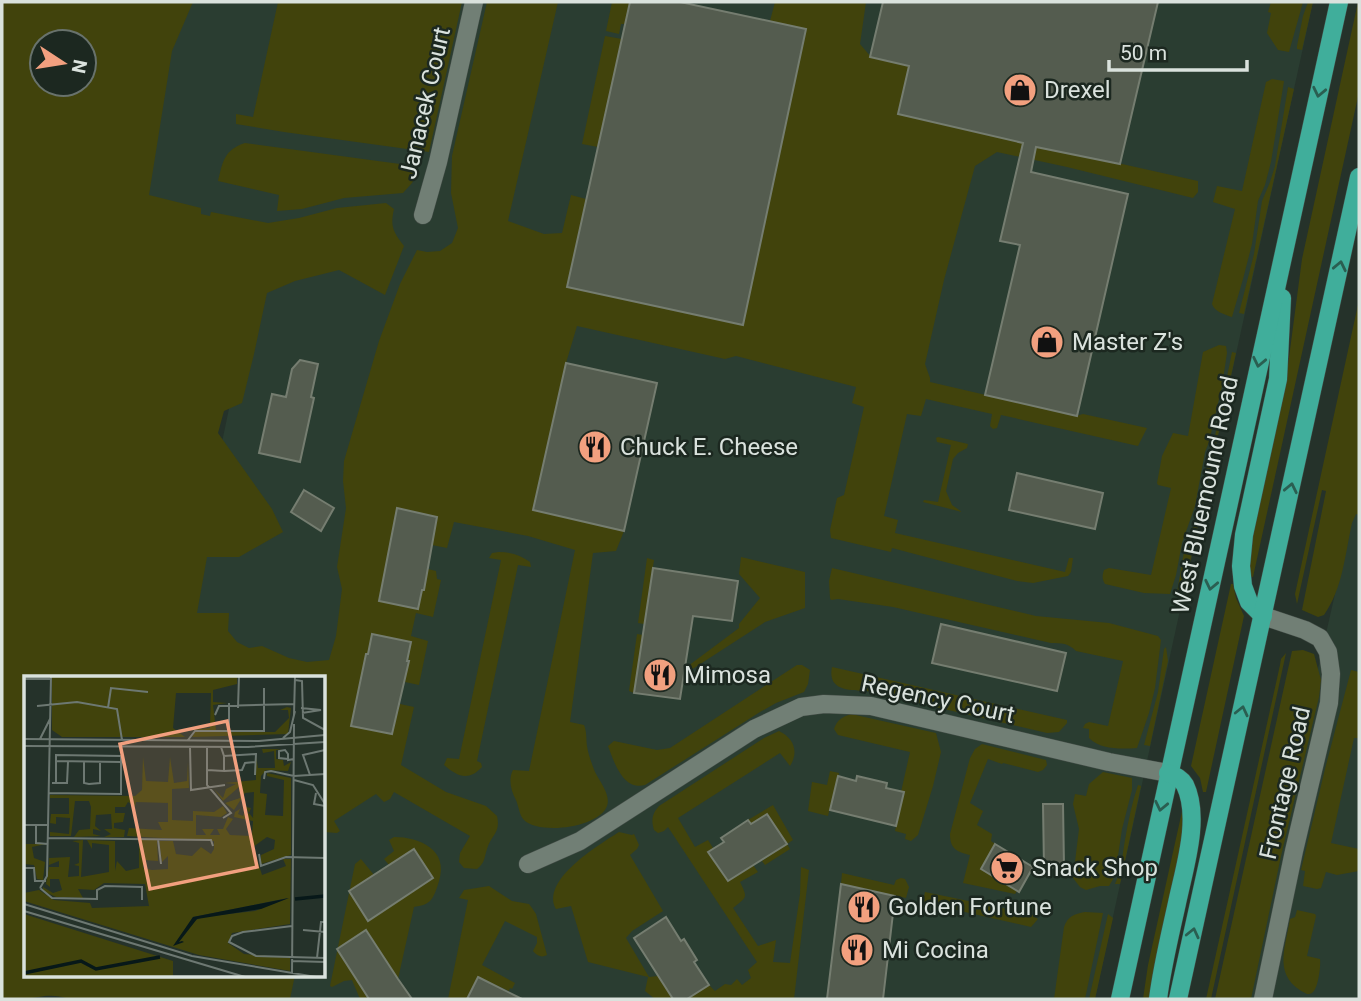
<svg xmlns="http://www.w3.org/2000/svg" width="1361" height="1001" font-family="Roboto,sans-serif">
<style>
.built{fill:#2a3d31}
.green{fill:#41430c;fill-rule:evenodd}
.building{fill:#545c4f;stroke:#757d70;stroke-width:2}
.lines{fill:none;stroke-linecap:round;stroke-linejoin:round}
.minor-casing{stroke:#434d47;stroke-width:19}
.major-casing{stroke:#434d47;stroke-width:19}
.minor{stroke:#717f75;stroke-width:18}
.major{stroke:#40ae9b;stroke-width:18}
.oneway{stroke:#2a5e51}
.labels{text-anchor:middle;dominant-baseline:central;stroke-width:5;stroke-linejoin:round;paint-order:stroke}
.poi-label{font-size:24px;fill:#dae2dd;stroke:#1c2820;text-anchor:start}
.street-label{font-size:24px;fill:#dae2dd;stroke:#1c2820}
.inset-river{fill:none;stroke:#071819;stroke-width:3.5}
.inset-road{fill:none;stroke:#6d7872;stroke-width:2}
.view{fill:#f2a07f;fill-opacity:0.15;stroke:#f2a07f;stroke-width:3.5}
.inset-edge{fill:none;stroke:#dae2dd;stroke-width:3.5}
</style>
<rect width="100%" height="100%" fill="#25322a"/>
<g class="built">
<polygon points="2,2 1313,2 1095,999 275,999 280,975 324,975 324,677 173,677 259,265 109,231 84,42"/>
<polygon points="1357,497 1359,497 1359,999 1243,999"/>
</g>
<g class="green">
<path d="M2,2H193L172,51L149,195L201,208V214L210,216L211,212L268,223L299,218L337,208L386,203L394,209C390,227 393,231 404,246L385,295L339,270L295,281L267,293L254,354L242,403L224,411L218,433L272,509L283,532L239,557H207L197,613H229L228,631L237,642L249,648L262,646L289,658L307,662L329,660L336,636L342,589L337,567L346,508L343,481L344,461L379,341L400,284L417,250L427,252L440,251L452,243L458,228L451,193L452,156L487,2H558L508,221L544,234L562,233L571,195L586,199L568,287L743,324L806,30L770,21L775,2H866L860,44L871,57L909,66L898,114L1198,181V192L1193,198L1067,167L997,152L975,166L944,280L925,364L930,378V382L1076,416L1083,414L1147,428L1138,446L1001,415L997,428L993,429L990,426L992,414L926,399L921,416L907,414L884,516L898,520L895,533L1065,572L1069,558H1073L1071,572L1068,576L1033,583L1017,581L892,548L891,552L831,538L830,530L837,498L844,495L864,407L852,403L856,387L736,356L725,359L577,326L566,363L533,510L624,531L616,551L593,553L570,722L584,725C587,732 586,739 587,746C588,754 592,764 595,772C600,782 611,795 607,806C599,828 539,835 524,820C519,815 519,807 516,800C511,791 508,779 513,770L529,771L575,550L528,536L454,522L447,548L432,545L437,517L398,508L379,600L418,609L422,590H424L428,569L436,571L437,579L441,580L433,617L416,613L411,636L428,641L419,685L405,682L411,643L372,635L352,725L392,734L400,704L414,707L401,765L446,792L486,806L497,816C501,833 491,835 487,849C484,858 485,863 477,869L464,868L459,862L460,853L470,836L394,792L390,799L384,802L376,794L334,821L340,831L337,833L324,832V677H26V975H295L290,999H69C51,993 42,997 25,999C17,1000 9,999 2,999ZM42,42H84V84H42Z"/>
<polygon points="278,2 462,2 429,152 284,132 236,124 236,114 253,117"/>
<polygon points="612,2 630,2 625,24 621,24 619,34 606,31"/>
<polygon points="1271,2 1303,2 1289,52 1278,50 1267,33 1271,13 1268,12"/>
<polygon points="1308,2 1313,2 1302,50 1297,49 1297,46 1303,16"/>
<polygon points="1358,2 1359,92 1253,577 1250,576 1249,562 1251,543 1286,380 1302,259"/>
<polygon points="605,36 622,39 598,147 582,144"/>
<path d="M1272,79L1284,81L1271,162L1265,185L1258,201L1252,244L1243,279L1232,317C1225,315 1214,311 1212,304L1235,209L1213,202L1217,186L1242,191L1266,82Z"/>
<polygon points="1288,87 1294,89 1244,314 1239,313 1254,254 1262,201 1270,182 1275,166"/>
<path d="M245,143L400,164L419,170L412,183L403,193L344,198L302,209L277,211L279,195L218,181C223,161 224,150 245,143Z"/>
<path d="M1359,300V515L1356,514L1352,523C1345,554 1343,588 1324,615L1318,617L1302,610L1326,491L1322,490L1297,604L1295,594Z"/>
<path d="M1219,345L1226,346L1227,353L1222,386L1209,442L1205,452L1195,506L1182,543L1176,575L1170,594L1144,593L1105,584C1102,579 1102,576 1104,570L1109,568L1151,575L1171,488L1158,485L1157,483L1162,456L1173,433L1188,436L1203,352Z"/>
<polygon points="1232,352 1236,353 1187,577 1177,592 1184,552 1198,514 1206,470 1214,441"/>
<polygon points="938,437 968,444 967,448 958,453 953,459 946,491 952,505 962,512 923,502 924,500 938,502 951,445 937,442 936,438"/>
<path d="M499,552C510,552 521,555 530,562L531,567L518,565L477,761L481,763L482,767C468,782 457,776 444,765L447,758L459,759L501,560L489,558L492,553Z"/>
<polygon points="741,557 805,572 805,608 765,622 691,670 697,684 687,672 688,666 739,628 739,624 760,598 739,574"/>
<polygon points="647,558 654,560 644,624 638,623"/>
<path d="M832,568L1036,616L1109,623L1158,636L1161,640L1155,688L1149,713L1137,748C1121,749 1101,750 1089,738V729L1083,728L1085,724L1089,722L1108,726L1123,661L1076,651C1068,643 1062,643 1051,643L893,607L838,599L831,600L830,598L829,581Z"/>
<polygon points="1231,584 1233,584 1236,598 1244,616 1206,792 1203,792 1200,778 1191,766"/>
<polygon points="637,634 643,635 634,693 629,691"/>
<polygon points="1166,647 1168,661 1150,746 1144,745 1158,692 1164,649"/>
<polygon points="1303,650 1314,654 1321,680 1319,697 1281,856 1251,999 1215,999 1292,651"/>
<polygon points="1286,653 1211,999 1206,999 1280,665 1281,659"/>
<path d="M797,665H802L810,670L808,684L804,692L776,703L760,712L645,785C623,791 614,762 608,746L614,741L657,750L670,748Z"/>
<path d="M832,667L1067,720V723L1059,732L1047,733L867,691C850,690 827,691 832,667Z"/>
<polygon points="1351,670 1359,672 1359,738 1354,738 1331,843 1359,849 1359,871 1337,875 1326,872 1321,888 1317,889 1303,886 1305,871 1301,870 1325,769"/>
<path d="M851,714L936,733L941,752L933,786L918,835L911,841L905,839L906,834L895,831L904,793L901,792L910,752L838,735L834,729C837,720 842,717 851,714Z"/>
<path d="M779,731C794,738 799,752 790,766L780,753L678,818L695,847L708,840L713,848L709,852L728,881L753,865L758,872L740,882C748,898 747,897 733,908L758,946L776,940L773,962L790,963L800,894L801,867L809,870L794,999H687L709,985L715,991L725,984L731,985L737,979L742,985L751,978L748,970L757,962L668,827L664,831L658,833L654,830C651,820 652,814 659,806L764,738Z"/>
<path d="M982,744L1046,760L1047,765L1043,770L1038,772L1003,763L1002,764L988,759L970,803L983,811L977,825L992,834L991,841L995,844L981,869L1017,891L1015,894L963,883L970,855C957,852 950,849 950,834L970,758L975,749Z"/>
<polygon points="830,771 839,773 828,816 808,811 812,782 827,785"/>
<polygon points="1103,772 1132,778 1132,790 1122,829 1115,876 1109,886 1100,886 1086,890 1080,887 1073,878 1079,829 1073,804 1075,794 1086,796 1089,784"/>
<path d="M1138,785L1141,786L1120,884H1115C1122,870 1122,856 1125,840C1128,821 1132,803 1138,785Z"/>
<polygon points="773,805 793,840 787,844 790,849 765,865 762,861 786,844 751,824 748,820"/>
<polygon points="1183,807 1187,815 1152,999 1143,999 1148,965"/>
<path d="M619,832L632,835L634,834L639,845L637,849L630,855L663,911L632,931L626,938L649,977L658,976L673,999H655L645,991L648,977L588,962L571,906L556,909C540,880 599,845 619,832Z"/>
<path d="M394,837C420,837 449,850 439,881C437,888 434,897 430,901C426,905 419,906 414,907L398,979L366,930L337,950L369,999H360L352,980L344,981L332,987L330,986L355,864L361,859L374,875L349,891L433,878L414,849L389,865L384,859L394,851L389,840Z"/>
<polygon points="842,873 894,885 896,880 901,878 905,879 909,887 906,898 841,884"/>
<path d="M489,886L512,901L529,904L532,908L536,914L547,955C542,958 537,956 533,951L537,943V937L505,921L482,965L515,983L512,989L510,988L509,991L478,977L467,999H448L468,900L459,898L464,890Z"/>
<polygon points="925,892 1031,914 1038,919 1031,927 925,903 923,901"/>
<path d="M1297,910L1315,914L1316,916L1307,956L1320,959C1321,966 1318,988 1313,992C1311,994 1309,994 1307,994C1272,977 1285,950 1290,919L1295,917Z"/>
<path d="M1085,912L1103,913L1085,999H1054L1064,927C1068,916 1074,914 1085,912Z"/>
<polygon points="1108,914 1113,918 1095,999 1089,999"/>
</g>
<g class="building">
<polygon points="630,2 680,2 806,29 743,325 567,287"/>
<polygon points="883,2 1158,2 1120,164 1036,147 1031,172 1128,194 1077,416 985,395 1020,245 1000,241 1023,143 898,114 909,66 870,57"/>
<polygon points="300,360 318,364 311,397 314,398 300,462 259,453 272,394 286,397 292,369"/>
<polygon points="566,363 657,383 624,531 533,510"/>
<polygon points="1017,473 1103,493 1095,529 1009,510"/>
<polygon points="304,490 334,508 321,531 291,512"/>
<polygon points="397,508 437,517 424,590 422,590 418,609 379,601"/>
<polygon points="653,568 738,581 732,621 693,616 680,699 634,693"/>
<polygon points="941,624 1066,653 1057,691 932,663"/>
<polygon points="372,634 411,642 407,661 409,661 392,734 351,726 366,654 368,654"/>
<polygon points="838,776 856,781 857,776 887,783 886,788 904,792 896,826 830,810"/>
<polygon points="1043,804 1063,804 1064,867 1044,868"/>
<polygon points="767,814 787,844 728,881 708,852 724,842 721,838 748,820 751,824"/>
<polygon points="995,844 1033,867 1019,892 981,869"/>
<polygon points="414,849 433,878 368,921 349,891"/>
<polygon points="841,884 895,896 883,999 827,999"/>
<polygon points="666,917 681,941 684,939 697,960 694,962 709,985 687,999 673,999 634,938"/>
<polygon points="366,930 398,979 412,999 369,999 337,949"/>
<polygon points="478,977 522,999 467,999"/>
</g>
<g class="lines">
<defs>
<g id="minor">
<polyline points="423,215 438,162 474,2"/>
<polyline points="1263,616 1305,630 1320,638 1328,652 1331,674 1329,703 1294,851 1263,999"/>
<polyline points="528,864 580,841 754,729 801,707 824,704 871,706 1109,762 1168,773"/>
</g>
<g id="major">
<polyline points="1263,616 1249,602 1243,586 1241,566 1244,535 1278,379 1282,298"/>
<path d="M1120,999C1191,666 1266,334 1339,2"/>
<path d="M1158,999C1162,967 1170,935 1177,903C1184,869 1201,818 1185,785C1181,778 1175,776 1168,773"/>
<polyline points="1178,999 1359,177"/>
</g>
</defs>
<use href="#minor" class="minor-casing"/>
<use href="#major" class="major-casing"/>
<use href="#minor" class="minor"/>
<use href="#major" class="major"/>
</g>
<defs><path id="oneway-chevron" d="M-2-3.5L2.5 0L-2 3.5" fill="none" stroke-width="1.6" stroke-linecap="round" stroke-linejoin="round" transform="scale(1.75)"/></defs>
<g class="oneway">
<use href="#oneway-chevron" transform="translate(1319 92) rotate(102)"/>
<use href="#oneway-chevron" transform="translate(1340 266) rotate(-78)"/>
<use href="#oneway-chevron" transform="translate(1259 362) rotate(102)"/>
<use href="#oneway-chevron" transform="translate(1291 488) rotate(-78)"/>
<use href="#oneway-chevron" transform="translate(1211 585) rotate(102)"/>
<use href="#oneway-chevron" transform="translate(1242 711) rotate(-77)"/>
<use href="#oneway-chevron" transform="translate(1161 806) rotate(102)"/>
<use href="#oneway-chevron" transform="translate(1193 933) rotate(-77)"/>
</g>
<defs>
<symbol id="shop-disc" viewBox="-11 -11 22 22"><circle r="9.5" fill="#f2a07f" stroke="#1c2820"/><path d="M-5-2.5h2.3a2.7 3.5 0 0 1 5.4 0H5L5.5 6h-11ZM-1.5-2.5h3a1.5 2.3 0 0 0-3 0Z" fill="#111"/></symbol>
<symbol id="restaurant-disc" viewBox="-11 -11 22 22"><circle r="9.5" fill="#f2a07f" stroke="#1c2820"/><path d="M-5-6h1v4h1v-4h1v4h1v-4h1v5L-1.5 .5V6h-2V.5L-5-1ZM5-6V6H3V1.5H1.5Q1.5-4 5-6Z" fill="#111"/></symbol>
<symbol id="supermarket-disc" viewBox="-11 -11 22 22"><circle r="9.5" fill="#f2a07f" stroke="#1c2820"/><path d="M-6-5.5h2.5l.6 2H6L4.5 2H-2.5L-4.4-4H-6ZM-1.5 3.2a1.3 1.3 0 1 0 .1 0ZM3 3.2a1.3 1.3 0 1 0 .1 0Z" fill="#111"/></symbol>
</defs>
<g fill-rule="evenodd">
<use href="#shop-disc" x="1001" y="71" width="38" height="38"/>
<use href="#shop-disc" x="1028" y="323" width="38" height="38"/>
<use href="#restaurant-disc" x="576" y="428" width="38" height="38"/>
<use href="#restaurant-disc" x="641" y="656" width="38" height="38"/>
<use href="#supermarket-disc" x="988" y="849" width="38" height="38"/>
<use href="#restaurant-disc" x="845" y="888" width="38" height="38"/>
<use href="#restaurant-disc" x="838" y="931" width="38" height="38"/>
</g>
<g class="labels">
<g class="poi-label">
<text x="1044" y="90">Drexel</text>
<text x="1072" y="342">Master Z's</text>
<text x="620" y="447">Chuck E. Cheese</text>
<text x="684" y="675">Mimosa</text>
<text x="1032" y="868">Snack Shop</text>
<text x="888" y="907">Golden Fortune</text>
<text x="882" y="950">Mi Cocina</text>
</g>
<g class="street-label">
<text transform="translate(425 103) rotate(-77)">Janacek Court</text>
<text transform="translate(1205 495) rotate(-78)">West Bluemound Road</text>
<text transform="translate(938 699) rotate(12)">Regency Court</text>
<text transform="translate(1285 783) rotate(-77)">Frontage Road</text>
</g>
</g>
<g transform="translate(24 676)">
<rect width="301" height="301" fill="#25322a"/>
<path d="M28,0H213V8L189,14V26L203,27L189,29L192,54H167L186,52L187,17H152L149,52L161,61H38L28,54ZM263,31L267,32L264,58L168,61L171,56H251L265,42L264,34H256ZM238,73H258L252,74V83L259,84L260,90L267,86L264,95L242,94L237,100L236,117L243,118L241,139L259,140L260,104L243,100V97L267,102V179L237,188V179L250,173L251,164L243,161L229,171L238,199L262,190L259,183H267L266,248L208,257L204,267L220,278L266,282V295L175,279L0,225V217L15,214L30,224L66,227L68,232L125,230L121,208L80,207L70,214L54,213L59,222L32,221L19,215V211L29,217L38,214L35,203H26V211L22,208L25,191H35V185L25,189V182L46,181L44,201L55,200V190L50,189L55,187V167L48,165L59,164L57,201L85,196V169L68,167V173L63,164L91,165V195L93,185L102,195L115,192V164H133L134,185L119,184V192L128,194L144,193V180L138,186L135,165H149L152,178L168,180L177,171L187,178L190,173V165L103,160L105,152L138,154L134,146H144V127L112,126L111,130L104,126L101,131H91V137H101L99,146L90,147V152L101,154L100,161H80L87,158L80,153H88L87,138L72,139L71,150L77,155L69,153V158L77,160L50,161L55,154L66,153L67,131L65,125H51L47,160H26V156L45,158L46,142L32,141V148L26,147L27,138H45V122H26V119L111,120L118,114L119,81L122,105L144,106L146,81L150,107L163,105L164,86L165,112L148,113V144L169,145V135L190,136L199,130L203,137L197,141L172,139V159H182L178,153H190L186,159H196L193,153H199L204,141L209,143L202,153L206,159L228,160L229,145L210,141L211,136L216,133L214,138L219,140L222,131L227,132L225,137L222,132L220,140L225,137L229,142L230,116L221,117L210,134L201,127L216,122L215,111L199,125L190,113L199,122L202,113L212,108L201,107L232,104V79L234,92H251L250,75L239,77ZM264,222L231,235L179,241L167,246L150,270L169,241ZM0,154L1,168H22L8,171L10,182L21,186L19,204L13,203L10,189L0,188ZM0,238L149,285V301H0Z" fill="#41430c" fill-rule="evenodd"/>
<path d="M265,222L237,233L173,243L155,266L158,265L160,266L149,270L169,241Z" fill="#071819"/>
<path class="inset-river" d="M271,223L301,220M0,297L57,285L72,293L136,281"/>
<path class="inset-road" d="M0,3H27M271,4L278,5L279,42L301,54M13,30L53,26L93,33L98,64M84,32L87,12L124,16M214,32L215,0M277,32L297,34L278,37M191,39L195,30L271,28M270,39L271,0M205,55V27M259,62L266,56L271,35M0,63L235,65L301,59M16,63L26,43M164,64L171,55H240V12M0,70L224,71L301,66M166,71L167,114L201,109M183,71V109L207,137L199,142M197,71L200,80L232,78L231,99M264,83L255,82V75L261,74L264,78V84L270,83M32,85L97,86M60,86V107L65,108L76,107V86M183,94L200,95V80M200,95L218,94L221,87L231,86M286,99L279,79L301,74M240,103L241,96L247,95L270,100L301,98M270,104L289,109L301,128M28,107H43L44,86M25,117L97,118V80L32,79V107M292,117L290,128L301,130M0,149H24M12,149V167L24,168M24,162L187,164L189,170M134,163L137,188M235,178L237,190L262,181L301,182M0,192H10L11,205H22M16,212L23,200L27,0M16,212L28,222L73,223V214L81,210L118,211V224M0,228L168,280L292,301M0,235L221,301M268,250L219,256L208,260L205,266L232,280L301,282M279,254L301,256M293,282L297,246H301M268,285L301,286M268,298L270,48"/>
<path class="view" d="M203,45L233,191L126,213L96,68Z"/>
<rect width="301" height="301" class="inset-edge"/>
</g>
<rect width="1361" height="1001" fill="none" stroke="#dae2dd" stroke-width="7"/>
<g transform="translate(63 63) rotate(102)"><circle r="33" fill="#1c2820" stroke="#68726c" stroke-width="2"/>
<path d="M0-5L12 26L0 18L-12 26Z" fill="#f2a07f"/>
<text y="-10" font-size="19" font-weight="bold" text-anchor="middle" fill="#dae2dd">N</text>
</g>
<path d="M1109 60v10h138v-10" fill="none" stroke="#dae2dd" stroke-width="3.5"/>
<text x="1120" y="60" font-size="21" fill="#dae2dd" stroke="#1c2820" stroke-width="5" paint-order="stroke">50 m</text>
</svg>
